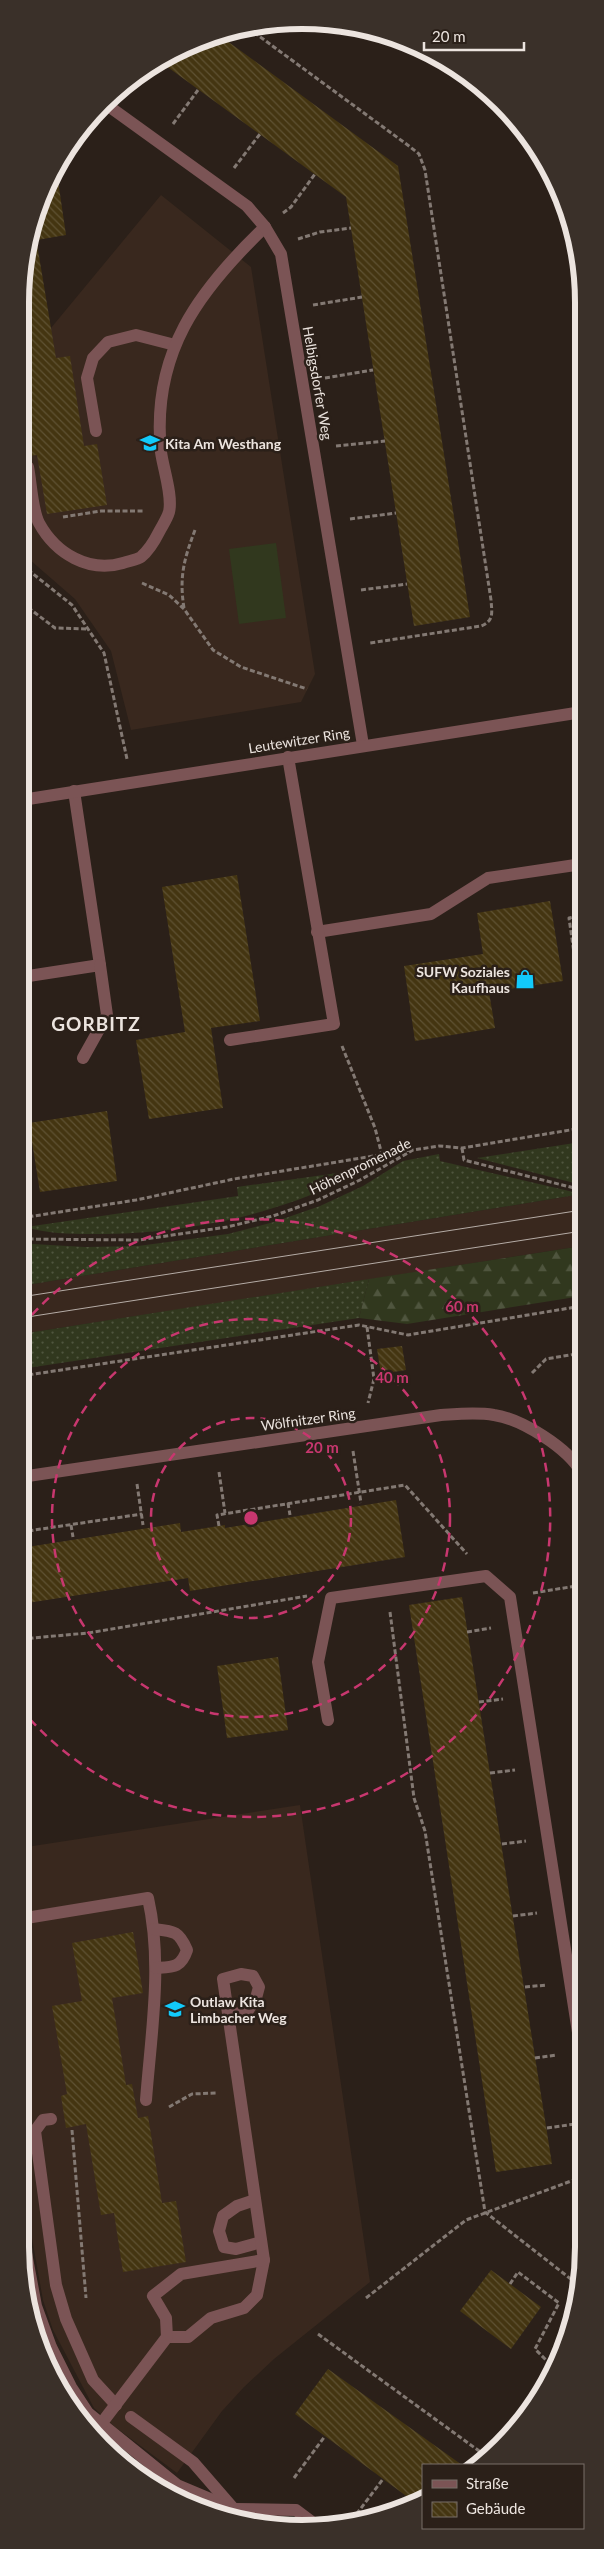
<svg xmlns="http://www.w3.org/2000/svg" width="604" height="2549" font-family="Lato,sans-serif">
<style>
.built{fill:#39281e}
.grass{fill:url(#grass-dots)}
.forest{fill:url(#forest-firs)}
.garden{fill:#31381e}
.building{fill:url(#building-back-hatch)}
.lines{fill:none;stroke-linecap:round;stroke-linejoin:round}
.path{stroke:#837973;stroke-width:3;stroke-dasharray:5 2.5;stroke-linecap:butt}
.service{stroke:#7b5455;stroke-width:12}
.minor{stroke:#7b5455;stroke-width:12}
.tram{stroke:#b5aca6;stroke-width:1}
.ring{fill:none;stroke:#c8376f;stroke-width:2.5;stroke-dasharray:9 6}
.labels{text-anchor:middle;dominant-baseline:central;stroke-width:5;stroke-linejoin:round;paint-order:stroke}
.street-label{font-size:14px;fill:#ece4df;stroke:#2b2019}
.poi-label{font-size:14px;font-weight:bold;fill:#ece4df;stroke:#2b2019;text-anchor:start}
.district-label{font-size:19px;font-weight:bold;letter-spacing:1px;fill:#ece4df;stroke:#2b2019}
.rim{fill:none;stroke:#ece4df;stroke-width:6}
.centre{fill:#c8376f;stroke:#2b2019;stroke-width:2.5}
.ring-label{font-size:15px;text-anchor:middle;font-weight:bold;fill:#c8376f;stroke:#2b2019;stroke-width:5;stroke-linejoin:round;paint-order:stroke}
</style>
<defs>
<pattern id="grass-dots" width="8" height="8" patternUnits="userSpaceOnUse" patternTransform="scale(1.25)"><rect width="8" height="8" fill="#31381e"/><path d="M2 2h.1M6 6h.1" fill="none" stroke="#4f553e" stroke-width="1.8" stroke-linecap="round"/></pattern>
<pattern id="forest-firs" width="22" height="20" patternUnits="userSpaceOnUse" patternTransform="scale(1.25)"><rect width="22" height="20" fill="#31381e"/><path d="M5 1l3.5 6h-7zM16 11l3.5 6h-7z" fill="#4f553e"/></pattern>
<pattern id="building-back-hatch" width="6" height="6" patternUnits="userSpaceOnUse" patternTransform="scale(1.25)"><rect width="6" height="6" fill="#443511"/><path d="M-1 5l2 2M0 0l6 6M5-1l2 2" fill="none" stroke="#5f5233"/></pattern>
</defs>
<rect width="100%" height="100%" fill="#2b2019"/>
<g class="built">
<polygon points="161,195 251,267 315,674 301,702 131,730 111,651 75,599 22,553 22,332 51,328"/>
<polygon points="582,1194 582,1246 21,1334 21,1286"/>
<polygon points="300,1805 370,2282 274,2359 244,2387 222,2411 177,2473 115,2427 94,2408 53,2330 43,2300 20,2171 20,1848"/>
</g>
<g class="grass">
<polygon points="581,1142 582,1185 477,1158"/>
<polygon points="439,1154 440,1161 582,1194 21,1286 21,1246 33,1244 85,1247 138,1246 228,1234 274,1222 320,1206 363,1186 403,1161"/>
<path d="M366,1169C286,1213 197,1232 106,1234C80,1234 51,1235 26,1227L238,1196L237,1187Z"/>
<polygon points="369,1279 359,1318 21,1369 21,1334"/>
</g>
<polygon class="forest" points="582,1246 582,1296 407,1324 359,1318 369,1279"/>
<polygon class="garden" points="276,543 286,618 239,624 229,549"/>
<g class="building">
<polygon points="219,35 398,166 470,617 414,626 346,197 162,63"/>
<polygon points="56,167 66,235 31,241 37,222"/>
<polygon points="37,244 56,358 70,356 84,446 97,444 107,505 47,514 37,455 22,457 22,265 29,245"/>
<polygon points="237,875 260,1021 211,1028 223,1108 149,1119 136,1040 185,1032 162,887"/>
<polygon points="550,901 563,981 489,992 495,1028 415,1041 404,966 483,954 477,913"/>
<polygon points="107,1111 117,1181 40,1192 29,1123"/>
<polygon points="402,1346 406,1370 381,1374 377,1349"/>
<polygon points="396,1500 405,1557 190,1591 188,1578 21,1604 21,1548 180,1523 181,1532 225,1525 225,1528"/>
<polygon points="462,1597 552,2164 496,2172 409,1605"/>
<polygon points="278,1657 288,1730 227,1738 217,1666"/>
<polygon points="133,1932 143,1993 112,1998 126,2085 132,2084 138,2118 148,2116 162,2203 176,2201 186,2262 123,2272 114,2213 101,2215 86,2124 66,2128 61,2096 67,2094 52,2006 82,2001 72,1943"/>
<polygon points="491,2270 541,2307 511,2349 460,2311"/>
<polygon points="328,2369 462,2465 423,2465 423,2496 413,2501 295,2414"/>
</g>
<g class="lines">
<g class="path">
<path d="M248,28L409,146L419,154L425,170L491,600C492,613 494,621 481,626L370,643"/>
<polyline points="173,124 198,90"/>
<polyline points="234,168 260,134"/>
<polyline points="283,213 291,207 315,174"/>
<polyline points="298,239 320,232 351,228"/>
<polyline points="313,305 362,297"/>
<polyline points="325,378 373,370"/>
<polyline points="336,446 385,441"/>
<polyline points="582,461 582,457"/>
<polyline points="63,517 101,511 144,511"/>
<polyline points="350,519 396,513"/>
<polyline points="22,565 72,605 104,653 127,759"/>
<polyline points="142,583 169,595 184,609 213,650 241,667 307,689"/>
<polyline points="361,590 407,584"/>
<polyline points="22,603 55,628 88,629"/>
<path d="M184,608C179,577 184,559 195,530"/>
<polyline points="582,1032 577,974 569,918 582,915"/>
<polyline points="342,1046 375,1128 382,1155"/>
<polyline points="462,1148 464,1160 582,1190"/>
<polyline points="21,1218 136,1200 234,1179 410,1150"/>
<polyline points="21,1234 30,1237"/>
<polyline points="21,1239 139,1240 227,1227 273,1216 318,1200 360,1180 413,1150 439,1146 462,1148 582,1128"/>
<polyline points="367,1327 374,1379 368,1403"/>
<polyline points="532,1373 546,1359 582,1353"/>
<polyline points="21,1376 359,1325 408,1335 582,1306"/>
<polyline points="353,1451 361,1503"/>
<polyline points="219,1472 225,1513"/>
<polyline points="137,1484 143,1525"/>
<polyline points="288,1503 290,1515"/>
<polyline points="71,1525 73,1537"/>
<polyline points="219,1526 217,1515 405,1485 467,1554"/>
<polyline points="21,1532 142,1514"/>
<polyline points="533,1593 582,1585"/>
<polyline points="390,1612 414,1798 425,1831 485,2212 581,2287"/>
<polyline points="467,1632 491,1628"/>
<polyline points="21,1639 88,1633 307,1596"/>
<polyline points="479,1702 503,1699"/>
<polyline points="490,1773 515,1770"/>
<polyline points="502,1844 526,1841"/>
<polyline points="513,1916 537,1913"/>
<polyline points="525,1987 547,1985"/>
<polyline points="535,2058 557,2055"/>
<polyline points="169,2107 192,2094 216,2093"/>
<polyline points="547,2128 582,2123"/>
<polyline points="72,2130 86,2298"/>
<polyline points="510,2284 518,2272 559,2303 535,2349 546,2360 554,2364"/>
<polyline points="366,2298 466,2220 582,2177"/>
<polyline points="318,2334 486,2456"/>
<polyline points="294,2478 325,2436"/>
<polyline points="352,2520 383,2479"/>
</g>
<g class="service">
<polyline points="96,431 87,378 93,358 108,342 136,335 175,345"/>
<path d="M28,467C31,481 32,510 39,523C56,554 89,573 123,563C128,561 137,560 141,557C148,551 155,540 159,532C162,526 167,519 169,512C173,496 163,468 161,452C151,354 198,291 265,227"/>
<polyline points="317,932 431,914 488,878 582,864"/>
<polyline points="22,977 100,965 74,791"/>
<polyline points="230,1040 334,1024 288,757"/>
<polyline points="83,1058 107,1015 100,965"/>
<polyline points="328,1720 318,1662 331,1598 486,1576 510,1597 582,2058"/>
<path d="M20,1919L148,1898C163,1964 151,2033 146,2100"/>
<path d="M154,1929C174,1931 179,1931 187,1950C181,1968 173,1967 156,1968"/>
<polyline points="51,2119 43,2120 35,2131 56,2285 66,2319 93,2380 116,2405"/>
<polyline points="255,2200 237,2206 223,2216 219,2231 224,2247 236,2249 261,2242"/>
<polyline points="20,2221 36,2306 51,2347 71,2387 88,2413 177,2485 234,2509"/>
<polyline points="167,2337 188,2337 211,2318 244,2308 257,2295 264,2260"/>
<polyline points="131,2417 193,2462 232,2507"/>
<polyline points="101,2424 167,2337 166,2318 153,2296 181,2274 264,2260 223,1979 241,1974 253,1976 259,1987 256,1998 247,2012 229,2015"/>
</g>
<g class="minor">
<polyline points="107,105 247,206 265,227 281,254 363,745"/>
<polyline points="22,800 582,712"/>
<path d="M21,1477L441,1415C458,1414 476,1412 494,1415C522,1419 568,1448 582,1473"/>
<polyline points="234,2509 296,2510 316,2525"/>
</g>
<g class="tram">
<polyline points="21,1297 582,1210"/>
<polyline points="21,1318 582,1231"/>
</g>
</g>
<g class="ring">
<circle cx="251" cy="1518" r="100"/>
<circle cx="251" cy="1518" r="199"/>
<path d="M22 1326A299 299 0 1 1 22 1710"/>
</g>
<defs>
<symbol id="school-bare" viewBox="-9 -9 18 18"><path d="M0-5L7-2L0 1L-7-2ZM-4 1L0 2.5L4 1V4Q0 6-4 4Z" fill="#12cafb" stroke="#2b2019" stroke-width="2.5" paint-order="stroke"/></symbol>
<symbol id="shop-bare" viewBox="-9 -9 18 18"><path d="M-5-2.5h2.3a2.7 3.5 0 0 1 5.4 0H5L5.5 6h-11ZM-1.5-2.5h3a1.5 2.3 0 0 0-3 0Z" fill="#12cafb" stroke="#2b2019" stroke-width="2.5" paint-order="stroke"/></symbol>
</defs>
<g fill-rule="evenodd">
<use href="#school-bare" x="136" y="429" width="28" height="28"/>
<use href="#shop-bare" x="511" y="965" width="28" height="28"/>
<use href="#school-bare" x="161" y="1995" width="28" height="28"/>
</g>
<g class="labels">
<g class="street-label">
<text transform="translate(318 383) rotate(80)">Helbigsdorfer Weg</text>
<text transform="translate(299 740) rotate(-9)">Leutewitzer Ring</text>
<text transform="translate(360 1166) rotate(-26)">Höhenpromenade</text>
<text transform="translate(308 1419) rotate(-8)">Wölfnitzer Ring</text>
</g>
<g class="poi-label">
<text x="165" y="443">Kita Am Westhang</text>
<text x="510" y="971" text-anchor="end">SUFW Soziales<tspan x="510" dy="16">Kaufhaus</tspan></text>
<text x="190" y="2001">Outlaw Kita<tspan x="190" dy="16">Limbacher Weg</tspan></text>
</g>
<g class="district-label">
<text x="96" y="1023">GORBITZ</text>
</g>
</g>
<path d="M0 0H604V2549H0ZM302 29H302A273 273 0 0 1 575 302V2247A273 273 0 0 1 302 2520H302A273 273 0 0 1 29 2247V302A273 273 0 0 1 302 29Z" fill="#3a3029" fill-rule="evenodd"/>
<path class="rim" d="M302 29H302A273 273 0 0 1 575 302V2247A273 273 0 0 1 302 2520H302A273 273 0 0 1 29 2247V302A273 273 0 0 1 302 29Z"/>
<circle cx="251" cy="1518" r="8" class="centre"/>
<g class="ring-label">
<text x="462" y="1312">60 m</text>
<text x="392" y="1383">40 m</text>
<text x="322" y="1453">20 m</text>
</g>
<rect x="422" y="2464" width="162" height="65" fill="#2b2019" stroke="#786e68"/>
<rect x="432" y="2480" width="25" height="8" fill="#7b5455" stroke="#786e68"/>
<text x="466" y="2489" font-size="15" fill="#ece4df">Straße</text>
<rect x="432" y="2502" width="25" height="15" fill="url(#building-back-hatch)" stroke="#786e68"/>
<text x="466" y="2514" font-size="15" fill="#ece4df">Gebäude</text>
<path d="M424 42v8h100v-8" fill="none" stroke="#ece4df" stroke-width="2.5"/>
<text x="432" y="42" font-size="15" fill="#ece4df" stroke="#2b2019" stroke-width="4" paint-order="stroke">20 m</text>
</svg>
